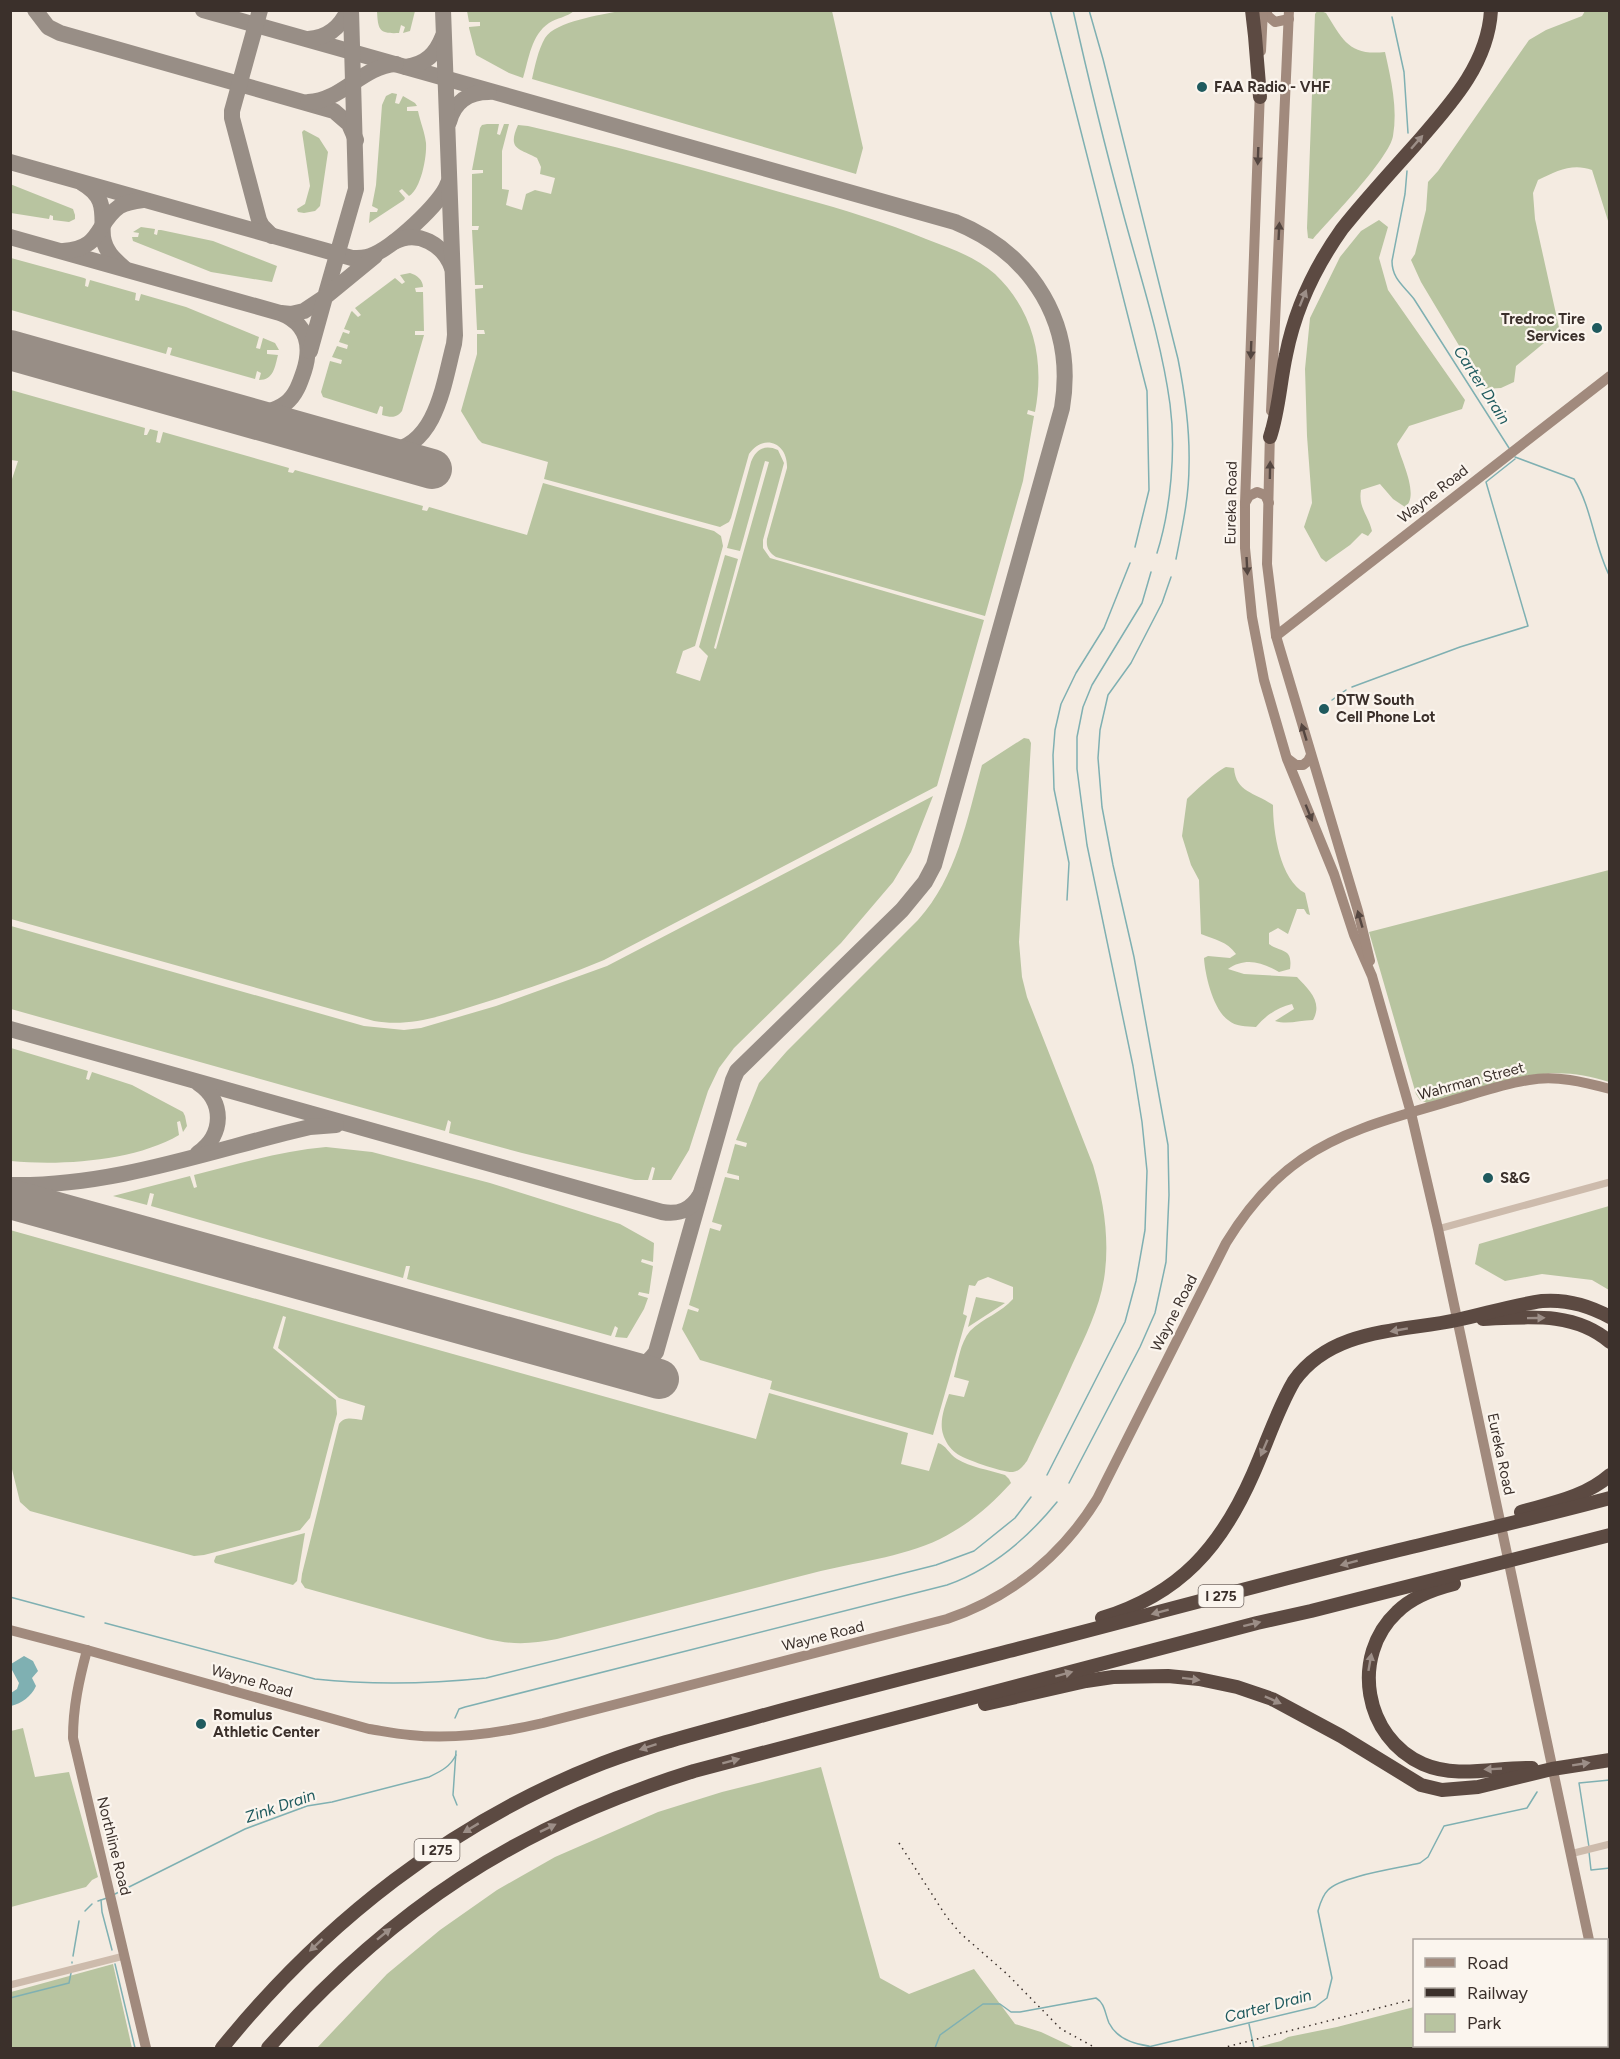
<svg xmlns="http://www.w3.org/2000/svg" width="1620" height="2059" font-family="Figtree,sans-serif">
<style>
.green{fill:#b8c4a0}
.water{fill:#7fb0b2}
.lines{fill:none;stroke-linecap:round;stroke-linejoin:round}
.stream{stroke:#7fb0b2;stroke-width:1.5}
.taxiway{stroke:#988e86;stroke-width:16}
.runway{stroke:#988e86;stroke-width:40}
.street{stroke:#cdbbac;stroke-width:7}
.secondary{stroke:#a18a7d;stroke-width:10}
.highway{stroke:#5c4a42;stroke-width:14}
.rail{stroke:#3b302b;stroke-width:1.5;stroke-dasharray:1.5 4.5;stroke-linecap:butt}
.oneway{fill:#9c8e87}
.oneway2{fill:#544640}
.poi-dot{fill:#1f5a5e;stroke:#fbf5ee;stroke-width:2}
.labels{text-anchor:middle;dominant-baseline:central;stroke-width:4.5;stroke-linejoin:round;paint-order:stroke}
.shield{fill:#fbf5ee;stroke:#756b66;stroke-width:1.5}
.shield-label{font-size:14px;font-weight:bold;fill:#3b302b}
.poi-label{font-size:15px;font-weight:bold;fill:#3b302b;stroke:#fbf5ee;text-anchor:start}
.street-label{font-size:15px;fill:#3b302b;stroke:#fbf5ee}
.water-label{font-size:16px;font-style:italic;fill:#1f5a5e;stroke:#fbf5ee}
</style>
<rect width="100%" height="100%" fill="#f4ebe1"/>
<g class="green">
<path d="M1318,10L1326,13C1343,40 1349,56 1385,52C1391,79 1398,109 1393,136C1389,159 1330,219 1313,239L1308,238L1307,228L1315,14Z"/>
<path d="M377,11H415L410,31L403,33L405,27L401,25L399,33C379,34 378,30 377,11Z"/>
<path d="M467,11L469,10L574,11C567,17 557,18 549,23C531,35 529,59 523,78L509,73L476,55L469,28V27L480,26V22H469Z"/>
<path d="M620,11H832L863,148L856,174L532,79C535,66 538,50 545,38C556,21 601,15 620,11Z"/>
<path d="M1585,11H1609V224L1592,170C1572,163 1557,171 1538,180L1533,193L1535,219L1560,332L1544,343L1516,366L1514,382L1501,388L1485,389L1421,282L1411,260L1415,254L1426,210L1428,182L1438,171L1529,40L1546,30L1582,16Z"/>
<path d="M392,93L397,94L395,103L399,104L403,96L415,103L417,106L407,107V111H418C420,121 425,133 426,143C427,157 421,189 409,196L402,189L399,191L405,198L404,200L369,223L370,212H377L378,209L372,206L376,185L382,105L386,96Z"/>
<path d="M487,124H499L497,134L500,135L504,124H509L502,151V189L509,190L506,205L522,210L526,194L535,190L551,194L555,178L540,174L541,167L537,158C519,148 507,150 518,125L528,126C620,147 710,172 801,198C845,210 884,222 926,239C950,248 976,257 995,274C1034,311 1045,361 1035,412L1028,410L1027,414L1034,416L1023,481L985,616L776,557C769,552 766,548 767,539L787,468C788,443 764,433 749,454L731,518L729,522L720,527L544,479L548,462L482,443L478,439L461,411L477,354V334H485L484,330H477L475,289L483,288V285H475L472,230H478L479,226H472V174L483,173V170H472L480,128L482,125Z"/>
<polygon points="304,130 319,138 328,152 320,206 315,211 304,213 298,212 297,209 305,204 310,186 302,132"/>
<polygon points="10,184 73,209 75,215 75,219 69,222 53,220 53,216 50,215 49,219 11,213"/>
<path d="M1379,220L1388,227L1379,258L1388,290L1465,400L1462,409L1409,426L1397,444C1401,460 1420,496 1405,507L1393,499L1380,484L1361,490C1358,508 1368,514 1372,531L1368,536L1362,533L1350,545L1326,562L1321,558L1304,527L1312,503L1307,436L1305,369L1310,318L1340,257L1361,231Z"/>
<polygon points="141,227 155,229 154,234 157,235 158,230 161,230 213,241 277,266 272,282 211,272 138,243 133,241 132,237 138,237 139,233 133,232"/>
<path d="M11,258L84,278L86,279L85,286L88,287L90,280L136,293L135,300L139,301L141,294L186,307L259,337L256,348L260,349L263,338L275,343L279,350H267V354L278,355C275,366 274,380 259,380L261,373L257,371L255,379L170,355L172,348L168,347L166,354L11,310Z"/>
<path d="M410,273C417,275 423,280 423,287L415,288L416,292H423L424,331H415V335H424L402,411C396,419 390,417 382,415L383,407L380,406L377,414L323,397L321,392L330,361L341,364L342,360L332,357L337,346L347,349L348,345L339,342L343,332L349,334L350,331L344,329L351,312L352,311L358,317L361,315L355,308L395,278L402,284L405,282L400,275Z"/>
<path d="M11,390L145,428L144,435H147L150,429L158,431L156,442L160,443L163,432L289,468L288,472L293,473L295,470L423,506L422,510L427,511L429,507L527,535L543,483L714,531L721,536L723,546L695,646L683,651L676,673L700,681L708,656L699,647L725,555L738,559L714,648L716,649L769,462L765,461L740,551L727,548L751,462C756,449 765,444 778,450L784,463L763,540V548L770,558L984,620L937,786L604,960C566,976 526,989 486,1002C449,1013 413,1028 374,1021L11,919L10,479H12L18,461L11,460Z"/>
<path d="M1024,738L1029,739L1031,743L1019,942L1022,977L1027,997L1093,1165C1104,1202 1110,1241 1104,1279C1099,1309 1085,1337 1072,1365C1058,1397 1042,1429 1027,1461C1023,1466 1020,1471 1013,1472C1004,1473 963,1459 956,1453C950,1449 945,1441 943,1434C939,1421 945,1406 949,1394L964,1397L969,1381L954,1377C958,1362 960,1343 970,1331C983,1318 1001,1313 1013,1299V1287L988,1277L978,1281L975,1286L969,1285L963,1314L967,1316L933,1435L770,1389L772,1381L700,1360L682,1329L688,1309L698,1312L699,1309L689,1305L710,1228L720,1231L722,1225L712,1222L725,1177L739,1180V1176L727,1173L735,1144L746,1147L747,1143L736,1140L759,1083L787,1051L918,920C957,877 967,819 982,765Z"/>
<path d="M1226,767L1234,768C1236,793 1255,792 1273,805C1273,832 1280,880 1305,893L1310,915L1307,914L1304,909H1297L1288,934L1278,928L1269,933V944C1281,953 1293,947 1290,969L1279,972C1262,962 1245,957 1228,969L1244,974L1297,977C1309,990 1323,1002 1313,1020C1300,1020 1288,1025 1275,1021L1294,1009L1292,1004C1277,1008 1266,1015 1256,1027C1246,1026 1236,1027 1228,1020C1213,1009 1205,975 1204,958L1208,956L1230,958L1236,954C1227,941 1215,940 1201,934L1199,880L1191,865L1182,836L1187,799C1194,792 1218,770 1226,767Z"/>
<polygon points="933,796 911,852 893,882 841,943 734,1048 719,1068 708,1091 689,1150 671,1180 652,1180 655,1168 652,1167 648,1180 635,1180 522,1153 449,1133 451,1122 448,1120 445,1131 11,1009 11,926 364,1026 404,1030 421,1028 496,1006 607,966"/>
<path d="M1609,870V1082C1584,1074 1561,1071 1534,1075L1427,1103L1420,1100L1416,1094L1369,932Z"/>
<path d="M11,1048L88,1071L86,1079L89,1080L92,1072L132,1085L183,1112L185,1116L187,1126L183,1132L180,1121L177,1122L179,1135C135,1161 61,1166 11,1161Z"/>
<path d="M326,1147L372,1152L490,1183L620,1224L654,1243L653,1262L642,1259L641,1262L653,1266L649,1294L639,1292L638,1295L648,1298L644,1309L627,1338L615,1337L618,1328L615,1326L611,1336L407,1279L410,1266H406L403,1278L151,1206L154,1194L150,1193L147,1205L113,1196L190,1176L194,1188L197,1187L194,1175C238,1164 281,1151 326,1147Z"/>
<polygon points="1609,1206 1609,1290 1592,1280 1542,1274 1505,1281 1475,1264 1479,1244"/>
<path d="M10,1230L756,1439L769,1393L908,1433L901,1464L929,1471L938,1443C946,1445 949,1454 957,1459C970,1467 989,1470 1005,1475L1009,1479L1011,1483C990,1506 968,1525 940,1539C900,1558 855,1562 813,1573C728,1595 642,1617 557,1639C531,1644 513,1645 487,1639L305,1588L301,1582L302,1574L339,1424C345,1416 353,1419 362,1420L365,1406L339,1398L278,1348L286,1317L283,1316L273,1348L336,1400L337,1414L310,1518L300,1530L204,1555L194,1556L30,1511L20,1502L10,1461Z"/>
<polygon points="976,1297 1005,1303 968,1327"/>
<polygon points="305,1533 297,1581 293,1585 215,1563 214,1561 216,1556"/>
<polygon points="23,1728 35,1777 69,1772 98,1877 92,1880 86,1887 11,1907 11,1731"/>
<polygon points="821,1767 880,1978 909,1994 974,1969 1015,2024 1041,2032 1075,2048 317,2048 387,1974 440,1930 497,1890 555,1857 658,1812 722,1792"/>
<polygon points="113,1964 132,2048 11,2048 11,1992"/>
<polygon points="1414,2007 1414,2046 1594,2046 1595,2048 1254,2048 1281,2041 1288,2037 1337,2027"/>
</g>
<path class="water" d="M24,1656L33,1661L38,1671L32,1678L36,1686C31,1697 22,1703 11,1706V1693L17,1689L19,1683L12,1670L11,1664Z"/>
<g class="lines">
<g class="stream">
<polyline points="1050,10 1147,391 1149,490 1135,547"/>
<path d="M1073,10C1088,77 1104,143 1122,209C1139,273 1161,338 1170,404C1176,449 1171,509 1157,553"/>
<path d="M1089,10L1103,59L1178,359C1185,394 1190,431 1189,466C1189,498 1182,528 1176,559"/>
<polyline points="1392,17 1404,72 1408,133"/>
<path d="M1407,171L1405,194L1392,261C1392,279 1404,286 1414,299L1509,448"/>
<path d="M1515,457L1574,479C1592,508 1594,546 1610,577"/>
<polyline points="1352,687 1460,647 1528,626 1486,482 1515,459"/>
<polyline points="1332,700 1346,690"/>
<polyline points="1067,900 1069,863 1054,789 1053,755 1055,730 1061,704 1076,673 1104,628 1130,563"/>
<polyline points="1047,1475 1125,1322 1136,1281 1145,1230 1147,1171 1142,1122 1133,1066 1087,845 1077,769 1077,737 1083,707 1092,685 1142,603 1151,572"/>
<polyline points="1069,1483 1140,1347 1155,1313 1166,1262 1169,1195 1168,1145 1134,957 1113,865 1102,807 1098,758 1100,730 1108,695 1131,663 1162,603 1171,577"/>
<polyline points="10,1597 84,1617"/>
<path d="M105,1623L315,1679C371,1685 429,1684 486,1678L936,1565L974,1551L1015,1518L1031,1497"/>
<path d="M455,1718L459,1709L465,1707L947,1585C992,1569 1027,1539 1057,1502"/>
<polyline points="456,1751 453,1795 457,1805"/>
<polyline points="1589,1847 1579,1783 1610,1780"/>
<polyline points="1589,1852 1591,1870 1610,1868"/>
<path d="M115,1894L245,1829L307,1806L332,1802L429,1777C441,1771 450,1767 456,1755"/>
<polyline points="101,1900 102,1912 112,1950"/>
<polyline points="98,1901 107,1898"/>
<polyline points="85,1911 92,1904"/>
<polyline points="73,1956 79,1921"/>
<polyline points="72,1963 72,1962"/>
<polyline points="115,1964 135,2048"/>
<polyline points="10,1998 69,1983 71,1973"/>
<polyline points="1249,2024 1254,2048"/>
<path d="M935,2048L940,2035L983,2004H1000L1011,2012H1020L1096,1998C1105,2003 1105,2014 1109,2023C1117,2039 1133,2044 1149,2046"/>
<path d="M1144,2048L1315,2007L1327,1998L1332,1978L1318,1911C1320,1904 1322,1896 1328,1890C1341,1876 1400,1868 1420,1863L1428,1857L1444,1826L1527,1808L1537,1792"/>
<polyline points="1339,2048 1351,2048"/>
</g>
<g class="taxiway">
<polyline points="35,10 48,27 60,33 334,111 349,124 356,140"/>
<path d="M203,10L955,222C1033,254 1076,324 1062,408L934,865L925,882L902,910L737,1071L733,1080L656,1352C647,1365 636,1370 620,1368"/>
<polyline points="260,10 232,111 232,118 259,220 262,226 272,236"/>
<path d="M308,39C327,38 340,28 348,10"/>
<path d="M406,67C426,64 436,54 443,36"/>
<path d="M308,102C342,101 362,66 396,64"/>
<path d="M449,122C454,102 469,92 489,92"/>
<path d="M10,162L352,258C358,258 364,258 370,256C391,249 442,203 448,183"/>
<path d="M82,183C108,198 101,214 103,237C105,251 114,259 124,268"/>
<path d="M10,237L280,313C307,323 312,346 304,371C300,383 296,395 286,403C273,413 256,414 240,415"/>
<path d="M394,242C418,229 444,245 452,268"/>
<path d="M63,251C103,249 95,223 120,206C127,202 135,201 143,200"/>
<polyline points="281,313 291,314 304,311 325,297 356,189 351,10"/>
<polyline points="310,351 325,297 375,256"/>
<path d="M357,448C368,450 379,452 389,451C437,446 444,381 454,344L455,335L443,10"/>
<path d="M10,1029L662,1212C679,1215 691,1210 700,1195"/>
<path d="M198,1153C224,1135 225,1101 198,1083"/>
<path d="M10,1185C104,1187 195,1156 285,1133L310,1127L336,1125"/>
</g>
<g class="runway">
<polyline points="10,350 432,469"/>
<polyline points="10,1199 659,1379"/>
</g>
<g class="street">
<polyline points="1438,1229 1610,1182"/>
<polyline points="1570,1854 1610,1844"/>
<polyline points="10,1985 124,1956"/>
</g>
<g class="secondary">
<polyline points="1266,10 1268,16 1275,22 1289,19"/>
<polyline points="1261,51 1263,10"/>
<polyline points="1260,90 1245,503 1245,548 1252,617 1264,680 1287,759 1334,874 1354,935 1372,976 1411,1113 1438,1229 1589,1940"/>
<polyline points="1271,411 1289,10"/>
<polyline points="1270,430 1267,564 1276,636 1358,911 1370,961"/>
<polyline points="1245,503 1249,496 1257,492 1265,495 1269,503"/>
<polyline points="1276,636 1610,376"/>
<polyline points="1288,759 1296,765 1303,765 1308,761 1311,755"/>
<path d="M10,1630L87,1650L369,1729C382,1731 396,1734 410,1735C454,1740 500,1733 543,1723L947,1619C1011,1597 1061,1557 1097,1499L1226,1243C1246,1210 1270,1181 1302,1159C1345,1129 1400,1116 1450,1101C1475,1094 1502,1084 1529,1080C1556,1075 1584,1082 1610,1089"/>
<path d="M87,1650C79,1680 73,1707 73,1738L146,2048"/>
<polyline points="1606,2008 1610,2019"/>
</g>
<g class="highway">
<polyline points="1252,10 1255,36 1260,97"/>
<path d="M1270,437C1279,410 1280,382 1286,355C1295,309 1315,267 1342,229C1365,200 1390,173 1415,145C1449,106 1488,65 1491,10"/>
<path d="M1483,1319C1527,1317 1574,1311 1610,1342"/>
<path d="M1521,1512C1552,1503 1585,1497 1610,1475"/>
<path d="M1454,1584C1434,1589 1412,1597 1397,1612C1350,1656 1364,1738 1423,1764C1457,1779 1496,1767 1532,1768"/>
<path d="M1102,1618C1180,1594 1221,1547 1253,1474C1267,1443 1277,1410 1294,1381C1332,1328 1399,1332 1457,1320C1485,1314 1513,1305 1542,1301C1567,1299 1588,1305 1610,1317"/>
<polyline points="985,1704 1086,1681 1113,1677 1168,1676 1199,1679 1237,1687 1272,1699 1341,1736 1421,1785 1442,1790 1478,1787 1552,1769 1610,1760"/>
<path d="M222,2048C324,1922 452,1822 603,1763C653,1744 706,1731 757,1717C841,1694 925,1673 1009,1651C1135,1619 1260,1584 1387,1553C1461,1535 1535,1518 1610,1498"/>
<path d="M268,2048C390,1910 517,1826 694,1771L1257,1623L1311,1611L1610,1535"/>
</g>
<g class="rail">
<polyline points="899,1843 946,1916 960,1933 1007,1974 1061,2029 1096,2048"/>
<polyline points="1606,1953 1610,1952"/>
<polyline points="1222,2048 1414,1999"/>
</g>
</g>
<defs><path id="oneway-solid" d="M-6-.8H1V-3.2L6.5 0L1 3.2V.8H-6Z" transform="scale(1.5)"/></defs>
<g class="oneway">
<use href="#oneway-solid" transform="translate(1417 142) rotate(-49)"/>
<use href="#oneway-solid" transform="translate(1303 298) rotate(-68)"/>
<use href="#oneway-solid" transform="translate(1536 1318) rotate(-1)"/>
<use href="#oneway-solid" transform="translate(1399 1330) rotate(170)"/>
<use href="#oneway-solid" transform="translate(1264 1448) rotate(113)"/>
<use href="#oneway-solid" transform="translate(1349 1563) rotate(165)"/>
<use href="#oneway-solid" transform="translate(1160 1612) rotate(165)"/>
<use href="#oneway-solid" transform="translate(1252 1624) rotate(-14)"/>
<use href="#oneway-solid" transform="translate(1370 1662) rotate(-80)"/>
<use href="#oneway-solid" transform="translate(1064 1674) rotate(-15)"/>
<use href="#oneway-solid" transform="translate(1191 1679) rotate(7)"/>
<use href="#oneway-solid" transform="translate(1273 1700) rotate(24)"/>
<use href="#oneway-solid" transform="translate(648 1747) rotate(162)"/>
<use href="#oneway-solid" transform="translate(731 1761) rotate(-15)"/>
<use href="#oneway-solid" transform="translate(1581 1764) rotate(-9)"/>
<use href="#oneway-solid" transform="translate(1493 1769) rotate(177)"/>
<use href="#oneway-solid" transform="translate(471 1828) rotate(149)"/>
<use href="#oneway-solid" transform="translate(548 1828) rotate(-26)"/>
<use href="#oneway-solid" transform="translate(384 1934) rotate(-39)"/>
<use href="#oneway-solid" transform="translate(316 1945) rotate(137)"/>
</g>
<g class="oneway2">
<use href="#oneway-solid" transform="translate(1258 156) rotate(92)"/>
<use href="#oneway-solid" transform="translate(1279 231) rotate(-87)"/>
<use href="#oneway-solid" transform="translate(1251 350) rotate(92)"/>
<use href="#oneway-solid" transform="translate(1270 470) rotate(-89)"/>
<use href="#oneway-solid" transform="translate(1247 566) rotate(87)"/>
<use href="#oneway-solid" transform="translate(1304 732) rotate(-107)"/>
<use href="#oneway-solid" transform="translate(1309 813) rotate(68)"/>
<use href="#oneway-solid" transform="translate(1360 919) rotate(-106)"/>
</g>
<g class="poi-dot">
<circle cx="1202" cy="87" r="6"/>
<circle cx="1597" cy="328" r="6"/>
<circle cx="1324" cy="709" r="6"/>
<circle cx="1488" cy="1178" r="6"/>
<circle cx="201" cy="1724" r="6"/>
</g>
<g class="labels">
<g class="shield">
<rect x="1198.5" y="1585" width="45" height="22" rx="4.5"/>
<rect x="414.5" y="1839" width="45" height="22" rx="4.5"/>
</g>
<g class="shield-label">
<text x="1221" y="1596">I 275</text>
<text x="437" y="1850">I 275</text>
</g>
<g class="poi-label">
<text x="1214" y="87">FAA Radio - VHF</text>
<text x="1585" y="319" text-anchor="end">Tredroc Tire<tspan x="1585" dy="17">Services</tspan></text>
<text x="1336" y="700">DTW South<tspan x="1336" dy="17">Cell Phone Lot</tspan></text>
<text x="1500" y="1178">S&amp;G</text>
<text x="213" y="1715">Romulus<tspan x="213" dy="17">Athletic Center</tspan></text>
</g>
<g class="street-label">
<text transform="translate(1433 494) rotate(-38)">Wayne Road</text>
<text transform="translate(1231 503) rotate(-89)">Eureka Road</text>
<text transform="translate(1471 1081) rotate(-15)">Wahrman Street</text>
<text transform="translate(1174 1313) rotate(-63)">Wayne Road</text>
<text transform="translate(1501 1454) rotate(78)">Eureka Road</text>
<text transform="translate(823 1636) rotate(-14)">Wayne Road</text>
<text transform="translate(252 1681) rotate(16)">Wayne Road</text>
<text transform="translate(114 1846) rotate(76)">Northline Road</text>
</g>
<g class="water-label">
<text transform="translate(1482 385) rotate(57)">Carter Drain</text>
<text transform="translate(280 1806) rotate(-19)">Zink Drain</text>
<text transform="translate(1268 2006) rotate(-15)">Carter Drain</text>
</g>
</g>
<rect width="1620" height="2059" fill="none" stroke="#3b302b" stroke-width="24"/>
<rect x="1413" y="1939" width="195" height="108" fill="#fbf5ee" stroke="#aea6a0" stroke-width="1.5"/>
<rect x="1425" y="1958" width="30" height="9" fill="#a18a7d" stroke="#aea6a0" stroke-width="1.5"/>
<text x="1467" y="1969" font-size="18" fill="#3b302b">Road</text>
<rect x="1425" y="1988" width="30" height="9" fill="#3b302b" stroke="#aea6a0" stroke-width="1.5"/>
<text x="1467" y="1999" font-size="18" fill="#3b302b">Railway</text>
<rect x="1425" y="2014" width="30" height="18" fill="#b8c4a0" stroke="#aea6a0" stroke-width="1.5"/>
<text x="1467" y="2029" font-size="18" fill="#3b302b">Park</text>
</svg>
